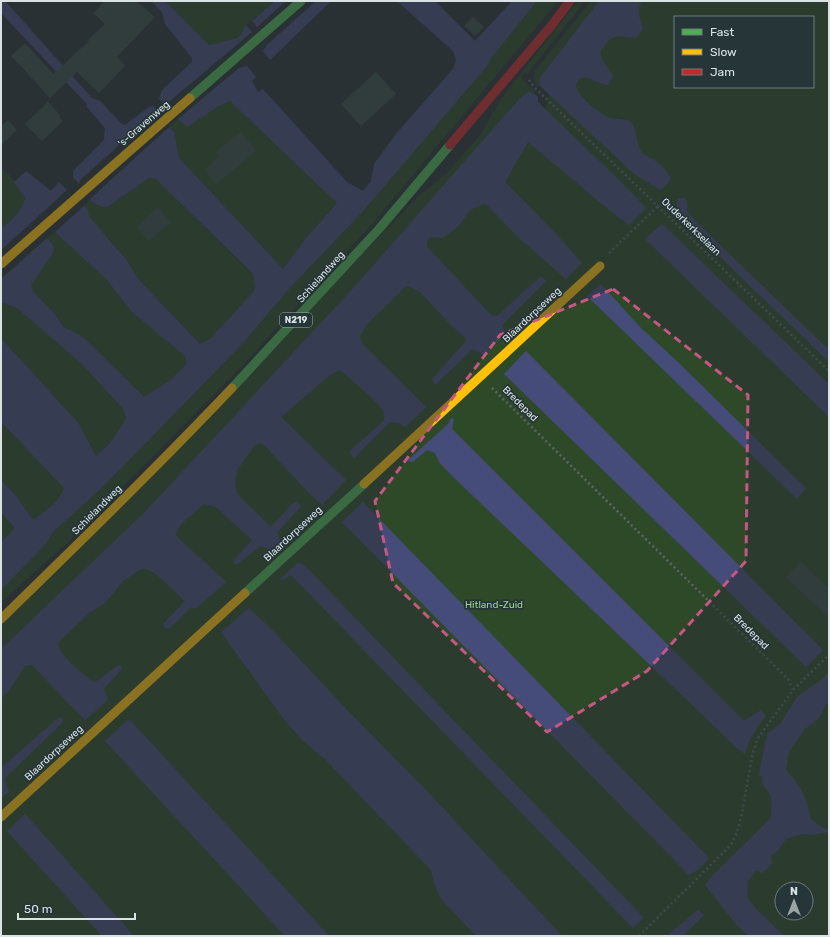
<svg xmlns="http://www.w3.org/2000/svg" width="830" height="937" font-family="Rubik,sans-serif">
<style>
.green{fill:#2e4927;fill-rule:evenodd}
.water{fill:#464c79}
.building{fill:#3b4947}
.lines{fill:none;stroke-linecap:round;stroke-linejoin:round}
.path{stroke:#5f6667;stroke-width:2.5;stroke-dasharray:2 3;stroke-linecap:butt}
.fast{stroke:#4caf50;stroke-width:9}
.slow{stroke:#ffc107;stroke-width:9}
.jam{stroke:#c62828;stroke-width:9}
.marked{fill:none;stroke:#c95584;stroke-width:3;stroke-dasharray:8 5;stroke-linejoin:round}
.labels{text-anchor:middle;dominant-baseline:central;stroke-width:3.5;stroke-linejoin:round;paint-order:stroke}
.shield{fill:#253538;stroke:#a3afb0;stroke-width:1}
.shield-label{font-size:9px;font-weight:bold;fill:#d9e3e4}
.street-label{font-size:10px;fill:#d9e3e4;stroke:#253538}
.park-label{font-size:10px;fill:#9dd28b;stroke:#253538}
</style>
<rect width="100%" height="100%" fill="#293234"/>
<g class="green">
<polygon points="165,1 275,1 246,25 242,35 235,40 224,41 215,45 209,45"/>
<polygon points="537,1 558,1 372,224 243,365 66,544 1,602 1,590 46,544 52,533 105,485 244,342 287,291 366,208 487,66 492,57"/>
<path d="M578,1H585L527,74L525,73L521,78L535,92L534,93L530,91L529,93L545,109L554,80L614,1H829V936H1V625L419,196L448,172L481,134L501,99ZM675,17H813V87H675ZM782,889H806V913H782Z"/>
<polygon points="591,1 599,1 539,79 540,86 538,87 533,80 535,71"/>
<polygon points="230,101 337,203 307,237 283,269 180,159 177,151 175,133 169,127 178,119 217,107"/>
<path d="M1,167L11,177L25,198C22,211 12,221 1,228Z"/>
<polygon points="149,178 156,179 253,275 255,290 210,339 201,344 138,279 128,262 89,216 87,209 84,206 90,199 93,203 106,208"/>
<path d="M55,232L106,279L132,312L186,357V365L169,381L144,397L82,336L65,327L53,312L33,291L30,285L53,253C55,246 52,243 47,238Z"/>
<path d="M3,303L17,308L83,365L123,409L126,417C119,432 109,445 96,456L79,424L1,338V304Z"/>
<path d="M1,422L64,488C59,503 45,511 33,520L17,497L1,480Z"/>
<polygon points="1,512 14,527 13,530 1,542"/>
</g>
<g class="water">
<polygon points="1,1 5,1 92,98 100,101 122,124 125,125 149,107 154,106 157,111 80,180 79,184 73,177 73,171 104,140 105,128 86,106 87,104 1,13"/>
<path d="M151,1H165L209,45C215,45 219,42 225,41C239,38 239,40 246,25L252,32L165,105L159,99L162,90L192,62V58L165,24L162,12Z"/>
<polygon points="275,1 286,1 257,27 252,21"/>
<polygon points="316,1 331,1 270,60 263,51 267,45"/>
<path d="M397,1H435L475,41L512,1H537L492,57L487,66L366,208L287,291L244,342L105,485L52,533L46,544L1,590V542L13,530L14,527L1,512V480L17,497L33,520C45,511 59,503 64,488L1,422V338L79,424L96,456C109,446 119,432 126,417L123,409L83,365L17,308L3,303L1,304V279L47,238C52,243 55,246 53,253L31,285L33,291L53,312L64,327L82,336L144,397L169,381L186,365V357L132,312L106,279L55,232L84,206L87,209L89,216L128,262L138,279L200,344L210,339L255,290L253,274L156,179L149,178L106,208L93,203L90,199L169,127L175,133L177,151L180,159L283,269L307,237L337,203L230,101L217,107L187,127L178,119L239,68L247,66L256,77L252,81L258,92L263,89L347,182L363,191L371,181L374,164L396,134L453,69L456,60L453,51Z"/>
<path d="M599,1H642C636,10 640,19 643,29L636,38L617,36L610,39L601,50V58L613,76L608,85C598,85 580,68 576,85C574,94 600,113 607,117C614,120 622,118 629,121C637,125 636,144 641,151C644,156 652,158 657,162C662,166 667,172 671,178L667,184L660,190L633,173L540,86L539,79Z"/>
<path d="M530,91L538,97V102L621,182L646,208L629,225L608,209L528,142L505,182L557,235L582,263L566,279L517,236L485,203L470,210L458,227L442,238L430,237C426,241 426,244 428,248L491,315L497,316L541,276L546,281L502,325L505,332L484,355L473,349L435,385L432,379L467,340L450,324L420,292L409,286L404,288L366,325L360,336L363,345L426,407L405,427L399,423L390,422L354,458L349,452L384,420C384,417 385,414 383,411C378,401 350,379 340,370L330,375L281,417L346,480L322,505L307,491L262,443L255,445L237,470L235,483L237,494L271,527L294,502H298L301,506L277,533L281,542L271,550L261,546L236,565L233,561L252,540L216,507L204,504L181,524L175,535L226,582L195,609L191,607L169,629L165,628L163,624L185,601L156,574L145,568L139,570L123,581L105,603L88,614L58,643L61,652L72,665L90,680L97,681L119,665L123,668L104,688L108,700L85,720L32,665L25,666L7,693L1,698V649L144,513L358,283L521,97Z"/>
<path d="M26,171L51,191L59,182L67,190L1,250V228C12,221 22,211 25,198L14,182Z"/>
<polygon points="685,198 687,203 687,211 695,221 829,350 829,362 678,216 676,209 678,199"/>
<polygon points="662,224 829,384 829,417 645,239"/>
<polygon points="601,284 640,327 679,363 806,488 797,499 587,296"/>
<polygon points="526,351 823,650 806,667 504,374"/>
<path d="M451,418L454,419L452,429L744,721L761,710L766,716C756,728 749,738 745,754L736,747L450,474L439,462L435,453L427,450L413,462L407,461L448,424Z"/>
<polygon points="363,502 709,858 699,869 689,875 342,522"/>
<polygon points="299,562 306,567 644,918 633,928 291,575 283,580 280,579"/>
<polygon points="249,608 275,633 349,712 425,789 562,936 476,936 441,899 434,883 431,870 325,759 303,741 283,718 221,632"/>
<path d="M829,671V703L826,704L819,718L805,729L789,751L786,770C801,786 807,798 811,819L824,829L829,828V832L811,835L801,834L786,839L777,852L771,855L772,864L762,873L756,870L748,881L747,897L756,909L784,936H748L736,924L705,885L713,875L771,818C772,806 774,794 763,786L762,776L759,775L767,734L780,724L798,696L824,678Z"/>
<polygon points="61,717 63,719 63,722 5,778 6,786 9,791 1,798 1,768 58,718"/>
<polygon points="129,719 329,936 285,936 105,741"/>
<polygon points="25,814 134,936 102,936 7,831"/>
<polygon points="698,910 704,915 683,936 664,936 668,935"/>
</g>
<g class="building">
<polygon points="105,1 136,1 155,17 117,57 125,66 99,93 77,72 50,98 20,65 19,65 11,56 25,43 53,74 89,41 88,40 105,24 93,13"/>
<polygon points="473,17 484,27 475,36 464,26"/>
<polygon points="376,72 396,94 361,126 341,104"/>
<polygon points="48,102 61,116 59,117 63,121 42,141 25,124"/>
<polygon points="8,120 17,130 1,145 1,126"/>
<polygon points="240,132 256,151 216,184 204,170 219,157 215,153"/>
<polygon points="158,207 171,222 149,241 137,227"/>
<polygon points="801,562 829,589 829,618 786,577"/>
</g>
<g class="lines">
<g class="path">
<polyline points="529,80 534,87 829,371"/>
<polyline points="609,253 658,206"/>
<polyline points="492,388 788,679 793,690"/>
<polyline points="639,936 731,845 737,832 741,818 753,752 758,738 793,690 829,655"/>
</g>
<g class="fast">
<polyline points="190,98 301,1"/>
<polyline points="232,388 379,229 450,145"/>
<polyline points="245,593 364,484"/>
</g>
<g class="slow">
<polyline points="1,264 190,98"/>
<polyline points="364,484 600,266"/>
<path d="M1,619C79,543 157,467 232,388"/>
<polyline points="1,817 245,593"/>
</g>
<polyline class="jam" points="450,145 552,25 570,1"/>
</g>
<path d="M0 0H830V937H0ZM613,289L748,395L746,561L647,671L547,732L393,583L375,501L500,335Z" fill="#293234" fill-opacity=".55" fill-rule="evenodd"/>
<path class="marked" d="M613,289L748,395L746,561L647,671L547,732L393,583L375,501L500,335Z"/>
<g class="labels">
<rect class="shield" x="280" y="313" width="32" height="14" rx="3"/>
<g class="shield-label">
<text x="296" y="320">N219</text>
</g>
<g class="street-label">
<text transform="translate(144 124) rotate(-41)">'s-Gravenweg</text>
<text transform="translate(691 227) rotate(44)">Ouderkerkselaan</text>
<text transform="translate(321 277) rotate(-48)">Schielandweg</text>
<text transform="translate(532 315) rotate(-43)">Blaardorpseweg</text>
<text transform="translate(520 404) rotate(45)">Bredepad</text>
<text transform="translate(97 510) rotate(-45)">Schielandweg</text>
<text transform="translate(293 534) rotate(-43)">Blaardorpseweg</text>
<text transform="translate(751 632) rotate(45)">Bredepad</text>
<text transform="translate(54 753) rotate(-43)">Blaardorpseweg</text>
</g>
<g class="park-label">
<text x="494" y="605">Hitland-Zuid</text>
</g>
</g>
<rect width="830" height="937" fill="none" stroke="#d9e3e4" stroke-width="4"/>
<rect x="674" y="16" width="140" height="72" fill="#253538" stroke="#6d7b7d"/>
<rect x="682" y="29" width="20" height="6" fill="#4caf50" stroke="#6d7b7d"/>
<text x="710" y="36" font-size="12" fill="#d9e3e4">Fast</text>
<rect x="682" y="49" width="20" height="6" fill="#ffc107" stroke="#6d7b7d"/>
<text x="710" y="56" font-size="12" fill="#d9e3e4">Slow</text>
<rect x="682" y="69" width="20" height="6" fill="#c62828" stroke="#6d7b7d"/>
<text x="710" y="76" font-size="12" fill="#d9e3e4">Jam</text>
<g transform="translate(794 901)"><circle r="19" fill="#253538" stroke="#6d7b7d"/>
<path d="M0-3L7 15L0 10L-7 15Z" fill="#9ba5a6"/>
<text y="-6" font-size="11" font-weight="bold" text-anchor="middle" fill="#d9e3e4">N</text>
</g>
<path d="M18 913v6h117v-6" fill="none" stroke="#d9e3e4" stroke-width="2"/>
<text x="24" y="913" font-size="12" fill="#d9e3e4" stroke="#253538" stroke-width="3" paint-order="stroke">50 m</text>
</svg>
